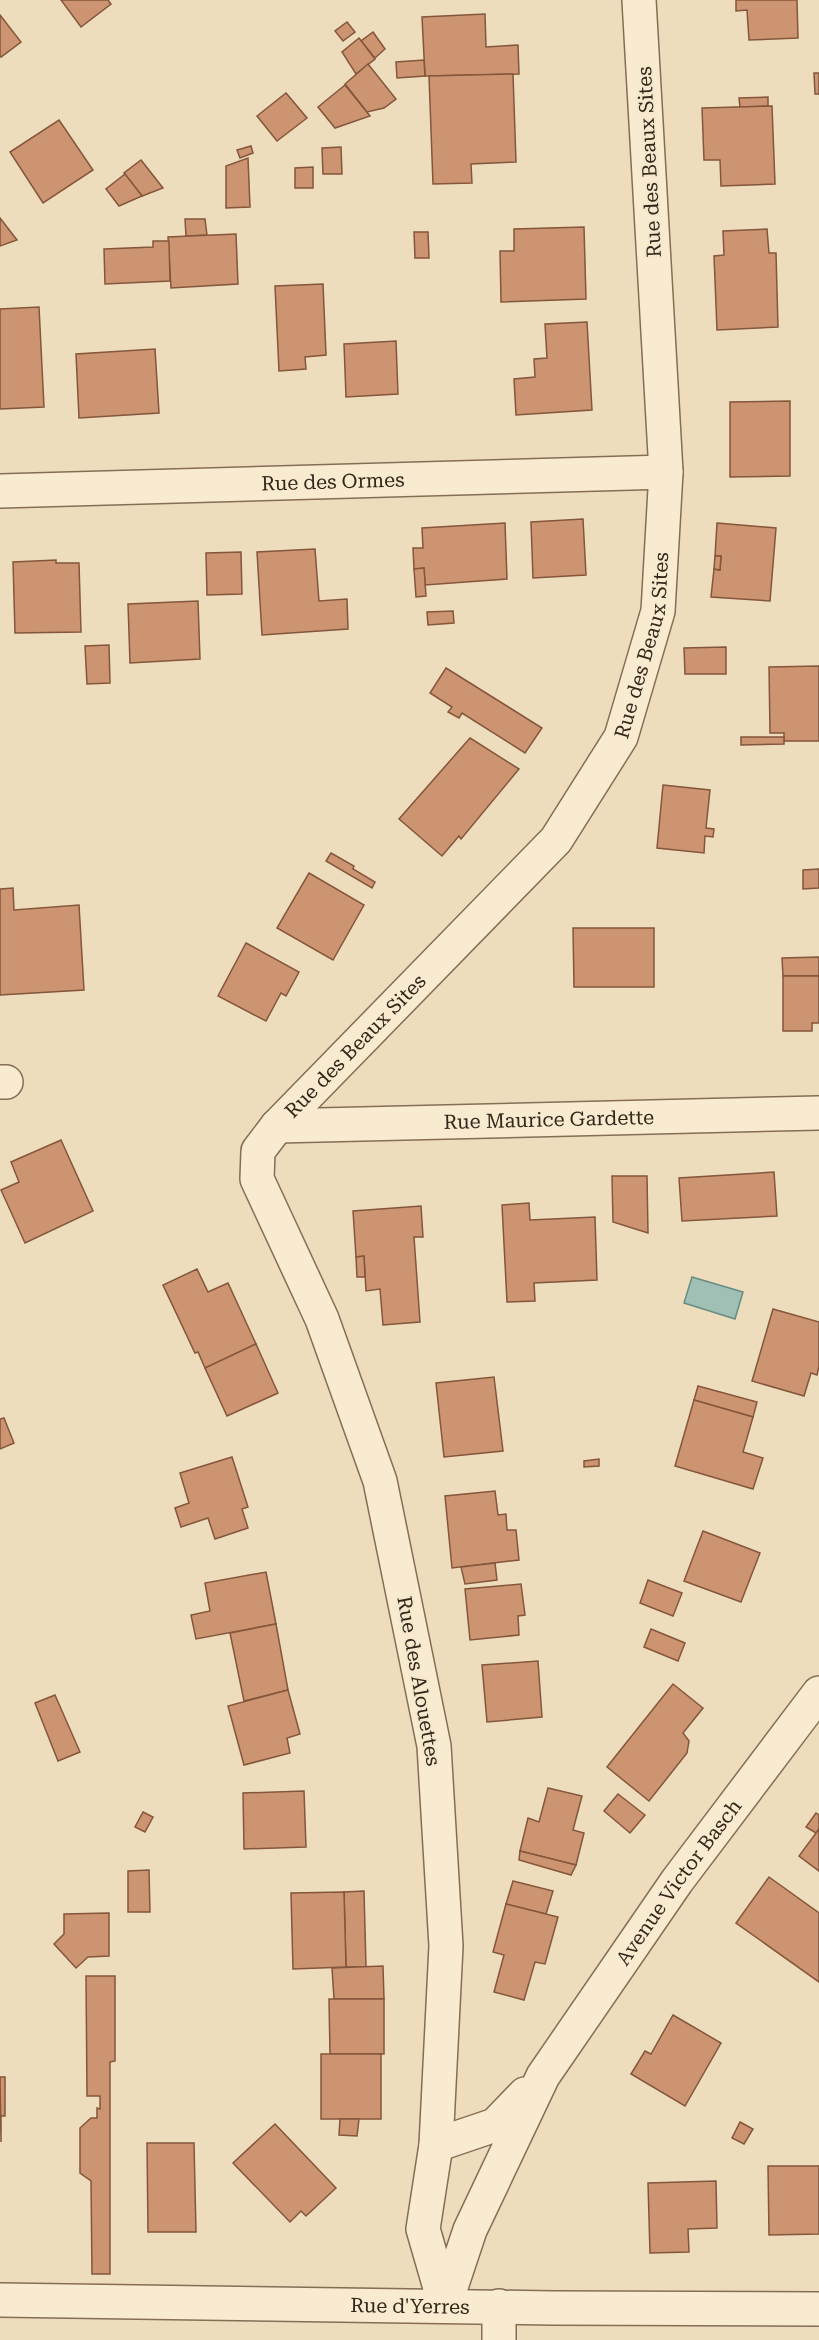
<svg xmlns="http://www.w3.org/2000/svg" width="819" height="2340" font-family="'Roboto Serif',serif">
<style>
.water{fill:#a0bfb5;stroke:#688c82;stroke-width:1.5}
.building{fill:#cd9471;stroke:#84563b;stroke-width:1.5}
.lines{fill:none;stroke-linecap:round;stroke-linejoin:round}
.minor-casing{stroke:#856d56;stroke-width:36}
.minor{stroke:#f9ebcf;stroke-width:33}
.labels{text-anchor:middle;dominant-baseline:central;stroke-width:4.5;stroke-linejoin:round;paint-order:stroke}
.street-label{font-size:20px;fill:#34261b;stroke:#f5e8cc}
</style>
<rect width="100%" height="100%" fill="#eeddbc"/>
<polygon class="water" points="692,1277 743,1292 735,1319 684,1303"/>
<g class="building">
<polygon points="61,0 108,0 111,4 81,27"/>
<polygon points="736,0 797,0 798,38 749,40 747,10 736,11"/>
<polygon points="485,14 486,47 518,45 519,74 425,76 422,17"/>
<polygon points="0,15 21,42 1,57 0,55"/>
<polygon points="347,22 355,32 343,41 335,31"/>
<polygon points="373,32 385,49 375,58 361,41"/>
<polygon points="359,38 375,59 356,74 342,52"/>
<polygon points="424,60 425,76 397,78 396,62"/>
<polygon points="368,64 396,99 384,108 367,112 345,84"/>
<polygon points="814,73 819,73 819,94 815,94"/>
<polygon points="513,74 516,162 471,164 472,183 433,184 429,76"/>
<polygon points="345,85 370,116 335,128 318,107"/>
<polygon points="286,93 307,118 277,141 257,116"/>
<polygon points="768,97 768,106 740,107 739,98"/>
<polygon points="772,106 775,184 721,186 720,160 704,160 702,108"/>
<polygon points="59,120 93,170 43,203 10,152"/>
<polygon points="251,146 253,153 240,158 237,150"/>
<polygon points="341,147 342,174 323,174 322,148"/>
<polygon points="248,158 250,207 226,208 226,166"/>
<polygon points="141,160 163,188 142,196 124,173"/>
<polygon points="313,167 313,188 295,188 295,168"/>
<polygon points="125,174 142,196 119,206 106,189"/>
<polygon points="0,218 17,240 0,246"/>
<polygon points="185,219 205,219 207,235 186,236"/>
<polygon points="584,227 586,299 501,302 500,251 514,251 514,229"/>
<polygon points="767,229 769,253 776,253 778,327 717,330 714,256 724,255 723,231"/>
<polygon points="414,232 428,232 429,258 415,258"/>
<polygon points="236,234 238,284 171,288 168,237"/>
<polygon points="153,241 169,241 170,281 105,284 104,249 153,247"/>
<polygon points="323,284 326,355 305,357 306,369 279,371 275,286"/>
<polygon points="39,307 44,407 0,409 0,309"/>
<polygon points="587,322 592,410 516,415 514,379 535,377 534,359 547,358 545,324"/>
<polygon points="396,341 398,394 346,397 344,344"/>
<polygon points="155,349 159,413 79,418 76,354"/>
<polygon points="790,401 790,476 730,477 730,402"/>
<polygon points="583,519 586,575 533,578 531,522"/>
<polygon points="505,523 507,579 425,585 424,568 414,569 413,548 423,548 422,528"/>
<polygon points="717,523 776,528 770,601 711,597 714,569 720,570 721,556 715,556"/>
<polygon points="315,549 319,601 347,599 348,629 262,635 257,552"/>
<polygon points="241,552 242,594 207,595 206,553"/>
<polygon points="715,556 721,556 720,570 714,569"/>
<polygon points="56,560 56,563 79,563 81,632 15,633 13,562"/>
<polygon points="424,568 426,596 416,597 414,569"/>
<polygon points="198,601 200,659 130,663 128,604"/>
<polygon points="453,611 454,623 428,625 427,612"/>
<polygon points="109,645 110,683 87,684 85,646"/>
<polygon points="726,647 726,674 685,674 684,648"/>
<polygon points="819,666 819,741 784,741 784,733 770,733 769,667"/>
<polygon points="446,668 542,728 525,753 462,713 459,718 448,712 452,707 430,693"/>
<polygon points="741,737 784,737 784,744 741,745"/>
<polygon points="470,738 519,769 461,839 459,836 442,856 399,819"/>
<polygon points="663,785 710,790 706,828 714,829 713,837 705,836 704,853 657,848"/>
<polygon points="331,853 354,866 353,869 375,882 372,888 326,861"/>
<polygon points="819,869 819,888 803,889 803,870"/>
<polygon points="309,873 364,905 333,960 277,928"/>
<polygon points="13,888 14,910 79,905 84,990 0,995 0,889"/>
<polygon points="573,928 654,928 654,987 574,987"/>
<polygon points="246,943 299,972 286,996 281,993 266,1021 218,996"/>
<polygon points="819,957 819,976 783,976 782,958"/>
<polygon points="783,976 819,976 819,1023 812,1023 812,1031 783,1031"/>
<polygon points="61,1140 93,1211 25,1243 1,1190 19,1182 11,1162"/>
<polygon points="774,1172 777,1216 682,1221 679,1178"/>
<polygon points="612,1176 647,1176 648,1233 613,1222"/>
<polygon points="529,1203 530,1220 595,1217 597,1280 534,1283 535,1301 507,1302 502,1205"/>
<polygon points="421,1206 423,1237 414,1237 420,1322 383,1325 380,1289 366,1291 364,1256 356,1257 353,1211"/>
<polygon points="364,1256 365,1277 357,1277 356,1257"/>
<polygon points="197,1269 208,1292 228,1283 256,1344 205,1368 198,1352 195,1353 163,1285"/>
<polygon points="773,1309 819,1322 819,1366 817,1375 811,1373 804,1396 752,1381"/>
<polygon points="256,1344 278,1393 227,1416 205,1368"/>
<polygon points="494,1377 503,1451 444,1457 436,1383"/>
<polygon points="698,1386 757,1402 753,1417 694,1400"/>
<polygon points="694,1400 753,1417 743,1452 763,1458 753,1489 675,1466"/>
<polygon points="4,1418 14,1443 0,1449 0,1419"/>
<polygon points="232,1457 248,1507 242,1509 248,1528 215,1539 208,1518 181,1527 175,1508 189,1503 180,1473"/>
<polygon points="599,1459 599,1466 584,1467 584,1461"/>
<polygon points="495,1491 498,1515 506,1514 507,1530 516,1530 519,1560 452,1568 445,1496"/>
<polygon points="703,1531 760,1553 741,1602 684,1581"/>
<polygon points="495,1563 497,1580 465,1584 461,1567"/>
<polygon points="266,1572 276,1624 196,1639 191,1615 210,1611 205,1583"/>
<polygon points="648,1580 682,1593 673,1616 640,1603"/>
<polygon points="521,1584 525,1615 518,1616 519,1635 470,1640 465,1589"/>
<polygon points="276,1624 288,1690 244,1701 230,1633"/>
<polygon points="651,1629 685,1643 678,1661 644,1647"/>
<polygon points="538,1661 542,1717 487,1722 482,1665"/>
<polygon points="673,1684 703,1708 683,1733 689,1741 687,1753 649,1801 607,1767"/>
<polygon points="288,1690 300,1734 287,1738 290,1753 244,1765 228,1706"/>
<polygon points="55,1695 80,1752 58,1761 35,1703"/>
<polygon points="548,1788 582,1796 573,1830 584,1833 576,1865 520,1851 528,1818 539,1822"/>
<polygon points="304,1791 306,1847 244,1849 243,1793"/>
<polygon points="618,1794 645,1815 630,1833 604,1811"/>
<polygon points="143,1812 153,1817 145,1832 135,1827"/>
<polygon points="816,1813 819,1815 819,1829 816,1833 806,1827"/>
<polygon points="819,1829 819,1871 799,1856"/>
<polygon points="520,1851 576,1865 571,1875 519,1860"/>
<polygon points="149,1870 150,1912 128,1912 128,1871"/>
<polygon points="769,1877 819,1913 819,1982 736,1923"/>
<polygon points="513,1881 553,1891 546,1914 506,1904"/>
<polygon points="364,1891 366,1967 346,1967 344,1892"/>
<polygon points="344,1892 346,1967 293,1969 291,1893"/>
<polygon points="506,1904 558,1917 545,1964 535,1962 524,2000 494,1992 504,1955 493,1952"/>
<polygon points="109,1913 109,1956 88,1957 76,1968 54,1944 64,1934 64,1914"/>
<polygon points="383,1966 384,1999 334,1999 332,1968"/>
<polygon points="86,1976 115,1976 115,2061 110,2062 110,2274 92,2274 91,2181 80,2173 80,2128 91,2118 97,2118 97,2108 100,2109 100,2096 87,2096"/>
<polygon points="329,1999 384,1999 384,2054 330,2054"/>
<polygon points="673,2015 721,2043 685,2106 631,2074 645,2051 651,2054"/>
<rect x="321" y="2054" width="60" height="65"/>
<polygon points="0,2077 5,2077 5,2116 1,2116 1,2142"/>
<polygon points="340,2119 359,2119 357,2136 339,2135"/>
<polygon points="740,2122 753,2129 744,2144 732,2138"/>
<polygon points="275,2124 336,2188 306,2216 301,2211 290,2222 233,2163"/>
<polygon points="147,2143 194,2143 196,2232 148,2232"/>
<polygon points="768,2166 819,2166 819,2234 769,2235"/>
<polygon points="716,2181 717,2228 688,2229 689,2252 650,2253 648,2183"/>
</g>
<g class="lines">
<defs>
<g id="minor">
<path id="s1" d="M0,491L666,472"/>
<polyline points="0,1082 6,1082"/>
<path id="s2" d="M277,1126L819,1113"/>
<polyline points="436,2145 495,2125 525,2094"/>
<path id="s3" d="M0,2300L553,2308L819,2309"/>
<path id="s4" d="M445,2305L423,2229L436,2145L446,1946L434,1746L380,1481L322,1319L257,1179L258,1151L277,1126L556,840L621,737L658,611L666,472L639,0"/>
<path id="s5" d="M445,2305L470,2230L543,2076L677,1881L819,1693"/>
<polyline points="499,2340 499,2306"/>
</g>
</defs>
<use href="#minor" class="minor-casing"/>
<use href="#minor" class="minor"/>
</g>
<g class="labels">
<g class="street-label">
<text transform="translate(649 162) rotate(-93)">Rue des Beaux Sites</text>
<text stroke="none"><textPath href="#s1" startOffset="333">Rue des Ormes</textPath></text>
<text stroke="none"><textPath href="#s4" startOffset="1836">Rue des Beaux Sites</textPath></text>
<text stroke="none"><textPath href="#s4" startOffset="1332">Rue des Beaux Sites</textPath></text>
<text stroke="none"><textPath href="#s2" startOffset="272">Rue Maurice Gardette</textPath></text>
<text transform="translate(419 1681) rotate(80)">Rue des Alouettes</text>
<text stroke="none"><textPath href="#s5" startOffset="486">Avenue Victor Basch</textPath></text>
<text stroke="none"><textPath href="#s3" startOffset="410">Rue d'Yerres</textPath></text>
</g>
</g>
</svg>
